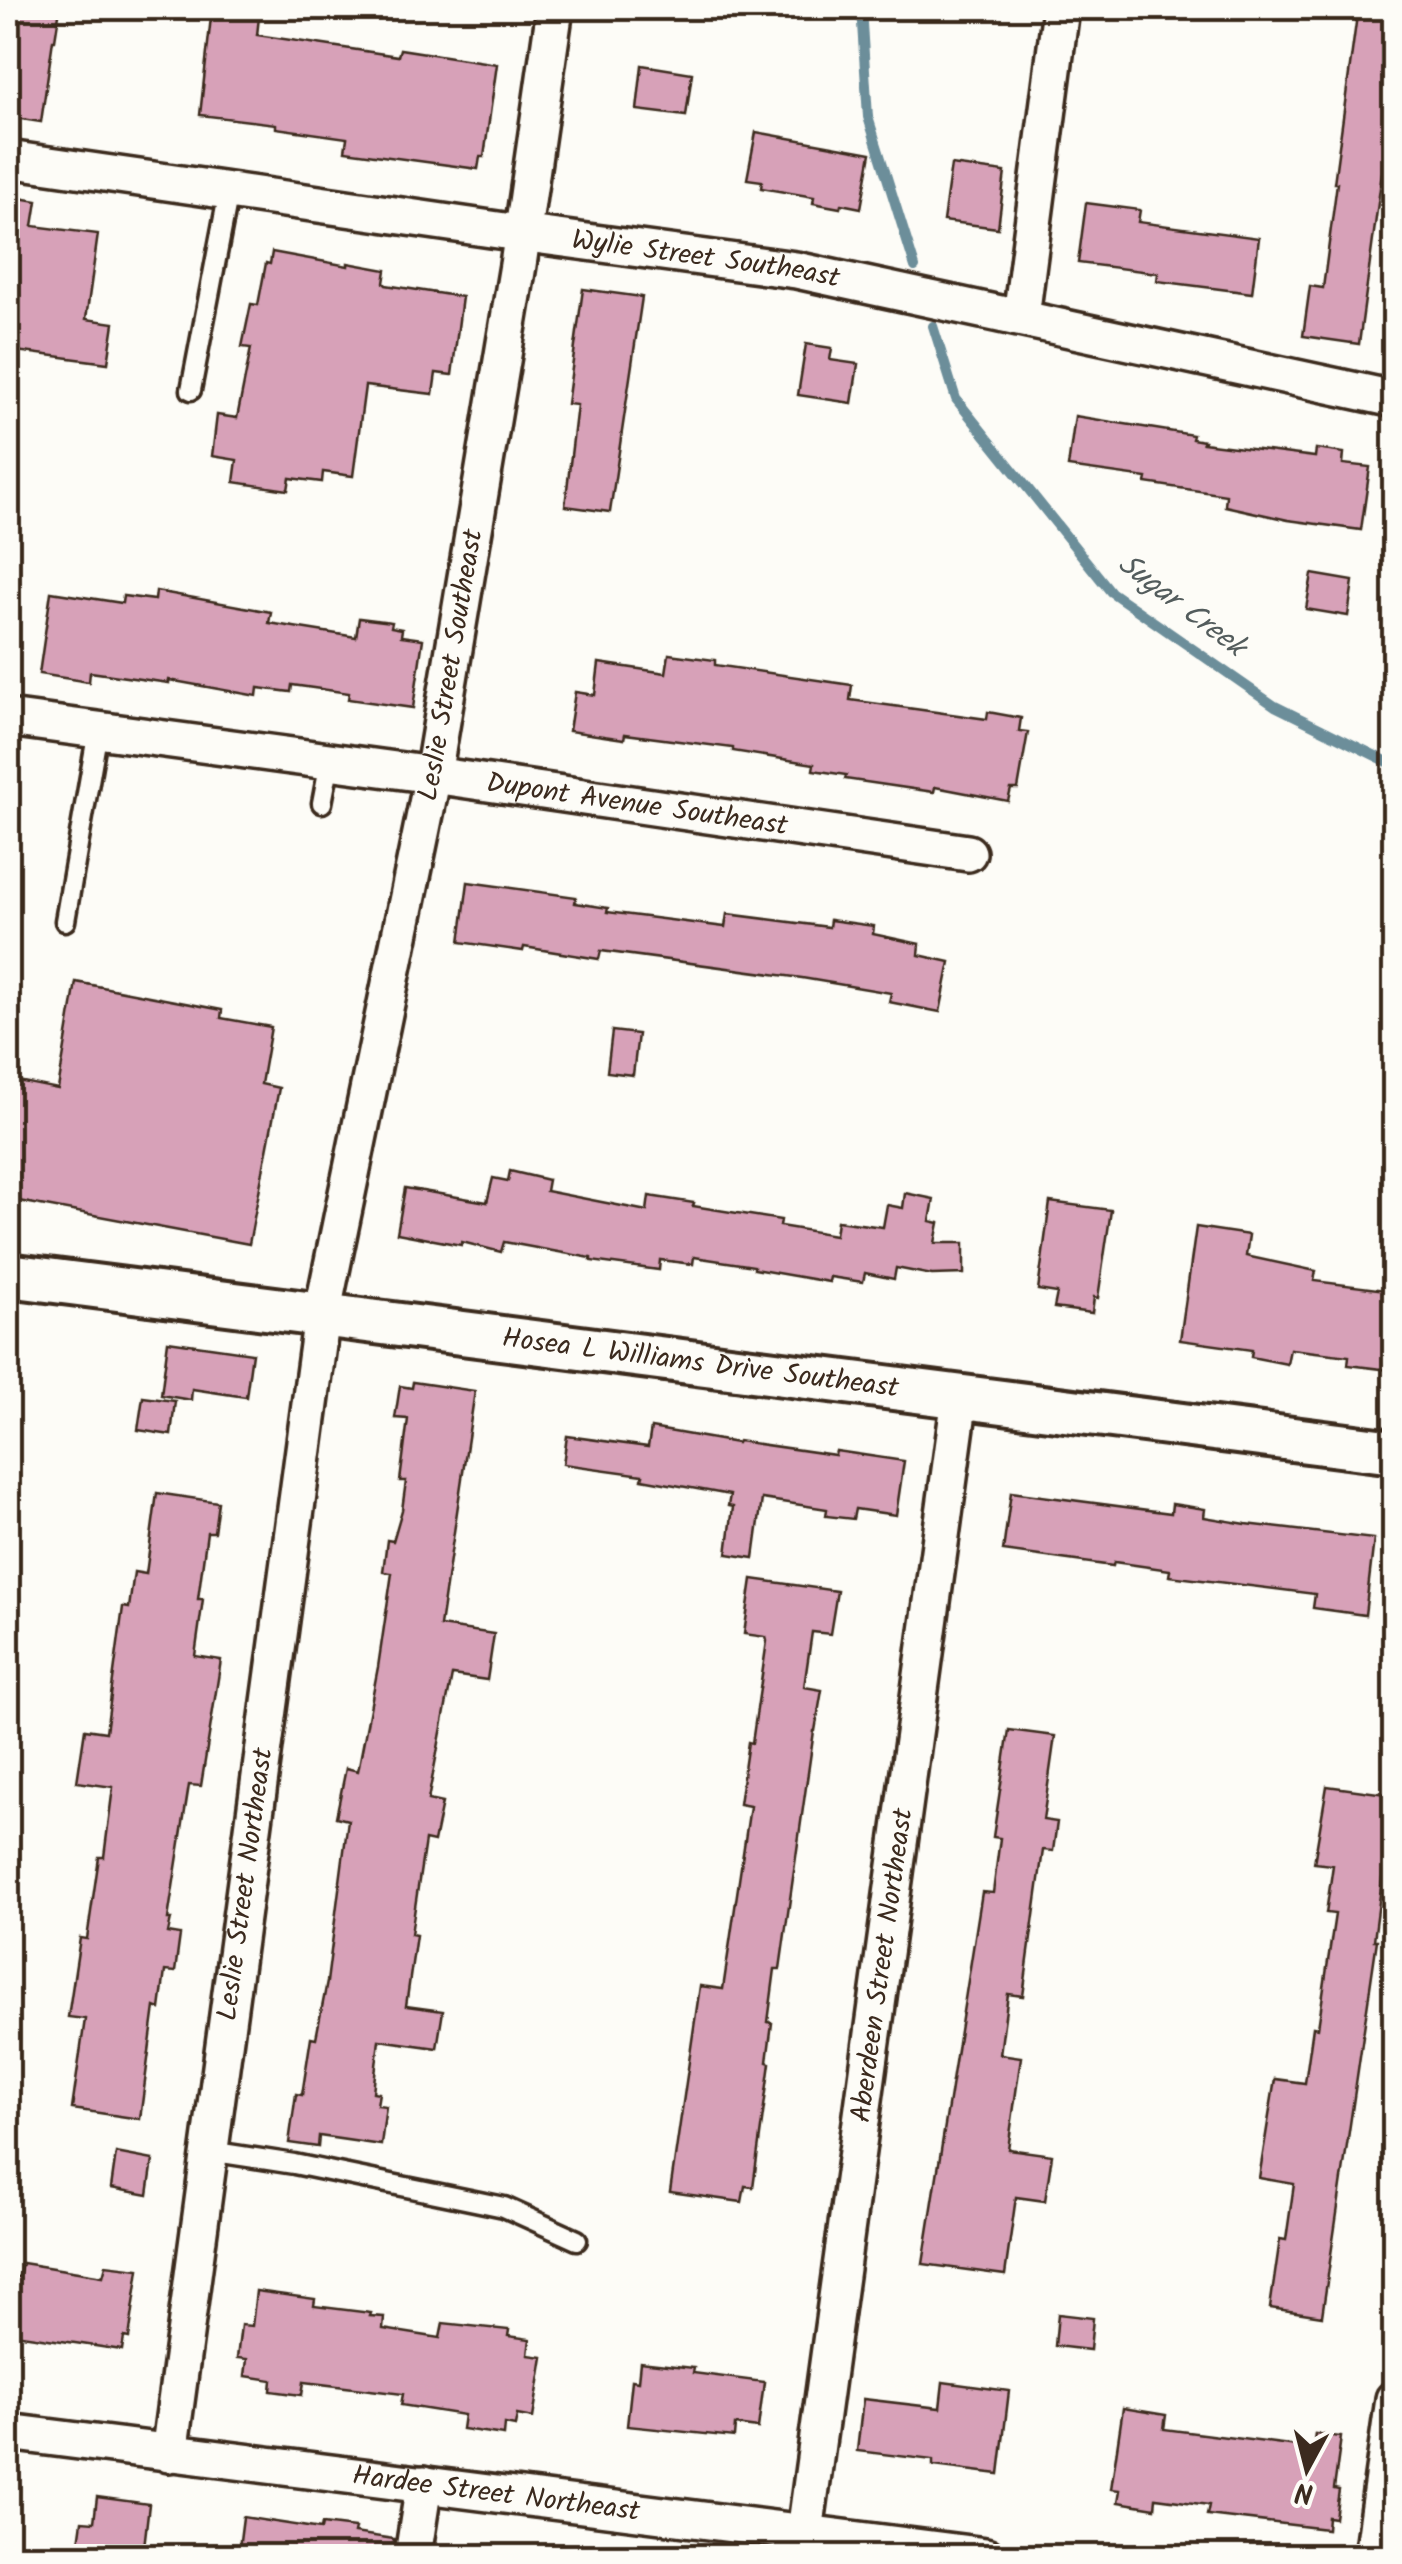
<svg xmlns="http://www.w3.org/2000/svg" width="1402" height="2564" font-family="Kalam,sans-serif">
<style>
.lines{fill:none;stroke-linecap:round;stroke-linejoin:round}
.stream{stroke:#6c8e9a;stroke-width:10}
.building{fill:#d7a1b8;stroke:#3b2a1e;stroke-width:2.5}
.service-casing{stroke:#3b2a1e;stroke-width:25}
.minor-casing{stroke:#3b2a1e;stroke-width:42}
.tertiary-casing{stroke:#3b2a1e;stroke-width:50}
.service{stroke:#fdfcf7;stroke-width:18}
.minor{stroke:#fdfcf7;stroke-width:35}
.tertiary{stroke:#fdfcf7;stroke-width:42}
.labels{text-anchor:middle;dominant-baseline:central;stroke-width:8;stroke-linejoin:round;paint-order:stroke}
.street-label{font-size:28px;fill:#3b2a1e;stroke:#fdfcf7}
.water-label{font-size:30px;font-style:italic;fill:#535c5c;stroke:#fdfcf7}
</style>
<rect width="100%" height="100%" fill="#fdfcf7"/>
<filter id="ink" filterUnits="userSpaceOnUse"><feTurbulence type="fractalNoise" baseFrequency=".01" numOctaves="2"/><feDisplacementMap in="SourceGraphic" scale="20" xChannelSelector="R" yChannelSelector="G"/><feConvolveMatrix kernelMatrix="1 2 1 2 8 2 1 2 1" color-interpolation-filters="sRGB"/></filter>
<g filter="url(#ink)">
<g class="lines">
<g class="stream">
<polyline points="861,8 868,117 915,267"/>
<polyline points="933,326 956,399 1111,592 1275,706 1394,765"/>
</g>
</g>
<g class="building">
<polygon points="8,8 60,8 55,40 53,40 41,122 8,117"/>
<polygon points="212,8 260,8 257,35 398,56 400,49 497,64 484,157 480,157 478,169 345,151 347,138 276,128 276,124 200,115"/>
<polygon points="1358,8 1394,8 1394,122 1389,121 1359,344 1303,336 1310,286 1323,288 1337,183 1334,183"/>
<polygon points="642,65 692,73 686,116 637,110"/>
<polygon points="756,132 871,153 861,208 841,204 840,208 813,203 814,197 761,188 762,181 747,179"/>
<polygon points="951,165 1005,172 998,228 943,221"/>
<polygon points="8,196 37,201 33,226 98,234 86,319 114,323 108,363 8,350"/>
<polygon points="1086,203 1140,210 1138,222 1259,238 1252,293 1157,281 1158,273 1078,263"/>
<polygon points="272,252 348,266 348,263 386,270 384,283 386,285 462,297 452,375 436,373 433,394 365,386 353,476 323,472 322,482 290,478 288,490 234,482 237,460 212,456 217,415 237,418 251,348 242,347 251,304 258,305 266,263 270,264"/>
<polygon points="583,289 642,297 610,512 565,506 577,405 567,404"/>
<polygon points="806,344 832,348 830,360 858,364 852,403 798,395"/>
<polygon points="1075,416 1193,435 1192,439 1204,441 1203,443 1315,457 1316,449 1344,453 1343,464 1370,467 1361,530 1288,520 1225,506 1226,495 1146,483 1147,478 1068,467"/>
<polygon points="1312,574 1353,581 1348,616 1306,609"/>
<polygon points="156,591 271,612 269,623 356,637 359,618 392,622 391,627 402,629 401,636 423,639 413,708 348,699 349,693 292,685 291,692 258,688 257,696 169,680 169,683 90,672 89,682 39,674 51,592 122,603 123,596 155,600"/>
<polygon points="669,654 715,660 715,665 852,685 850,700 987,719 988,712 1021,718 1019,731 1028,732 1018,789 1011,789 1008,801 935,787 934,792 845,779 846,775 813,770 814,764 733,751 733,748 625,734 624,739 569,731 575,692 595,695 599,663 666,673"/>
<polygon points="468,882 576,897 575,903 608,908 607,912 725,927 727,914 829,927 830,920 874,926 873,934 920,944 919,955 950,962 940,1012 889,1002 891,993 802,978 601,951 599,959 524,947 523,951 460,942"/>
<polygon points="76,982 222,1010 221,1018 271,1027 261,1084 279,1088 249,1244 8,1199 8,1079 58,1089"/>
<polygon points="612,1031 638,1034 633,1075 607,1072"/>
<polygon points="510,1171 548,1180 546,1191 647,1211 649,1196 694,1203 693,1206 781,1220 780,1226 835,1235 837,1221 883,1227 887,1205 903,1208 905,1193 934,1199 930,1221 939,1223 935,1243 964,1243 964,1274 932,1275 896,1268 894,1279 865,1273 863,1282 830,1277 829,1282 754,1269 754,1266 694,1257 693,1264 660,1260 659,1270 591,1261 591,1258 504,1242 501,1252 462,1242 461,1245 397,1233 405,1188 487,1202 493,1178 508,1181"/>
<polygon points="1050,1202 1111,1210 1098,1298 1094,1297 1092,1313 1054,1308 1057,1293 1038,1290"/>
<polygon points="1196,1227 1249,1235 1246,1256 1316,1271 1314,1281 1394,1291 1394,1334 1390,1370 1348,1365 1349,1356 1290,1349 1287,1364 1251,1357 1252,1350 1180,1340"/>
<polygon points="168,1341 252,1353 246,1397 192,1389 191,1400 161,1395"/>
<polygon points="413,1382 475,1391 440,1626 494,1634 487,1680 452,1675 428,1800 442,1803 434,1842 425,1840 411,1934 416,1935 406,2006 443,2011 437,2048 379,2040 373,2092 379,2093 377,2105 386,2106 381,2145 319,2136 318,2147 289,2143 296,2094 302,2095 311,2037 316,2038 327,1982 348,1820 336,1817 346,1768 358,1771 378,1667 392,1573 383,1572 387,1540 393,1541 402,1510 406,1481 400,1481 408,1419 395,1418 400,1386 412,1388"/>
<polygon points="143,1397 175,1401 171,1435 138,1430"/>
<polygon points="651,1428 737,1443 738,1441 835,1455 836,1451 904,1461 896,1515 855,1509 853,1519 826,1516 827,1509 762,1499 754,1558 727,1554 733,1507 728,1506 730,1495 642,1479 643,1475 563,1464 567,1436 648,1447"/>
<polygon points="1011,1492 1171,1513 1172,1504 1205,1509 1204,1517 1246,1524 1374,1539 1365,1615 1313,1608 1315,1594 1169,1576 1170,1570 1114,1562 1113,1566 1003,1551"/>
<polygon points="157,1493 218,1502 214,1532 207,1532 198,1599 203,1599 195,1656 221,1660 201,1786 189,1785 168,1919 171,1919 168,1933 180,1935 175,1972 165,1971 160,2009 155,2007 140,2119 72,2109 85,2019 68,2017 80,1938 87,1939 99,1857 104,1857 113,1787 77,1782 85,1729 106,1732 123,1607 129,1608 134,1572 146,1574"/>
<polygon points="752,1579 837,1591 830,1634 812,1632 804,1687 822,1690 815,1731 814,1731 780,1969 775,1969 768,2022 772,2023 767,2062 770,2063 753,2187 745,2186 742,2202 670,2192 700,1986 723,1989 750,1806 739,1804 748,1742 752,1743 767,1641 766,1637 744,1634"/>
<polygon points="1009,1730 1055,1736 1043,1820 1057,1822 1053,1851 1043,1850 1023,1996 1008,1994 1000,2054 1021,2057 1008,2149 1052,2155 1045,2201 1016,2197 1005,2275 923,2264 982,1892 993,1893 1000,1838 993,1837"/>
<polygon points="1327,1786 1393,1795 1374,1940 1377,1940 1322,2316 1270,2308 1280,2239 1286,2240 1294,2184 1259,2178 1275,2079 1305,2083 1313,2027 1318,2028 1335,1914 1326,1913 1333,1865 1314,1863"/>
<polygon points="116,2153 153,2160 148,2195 111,2188"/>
<polygon points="22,2263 103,2276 106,2265 139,2269 129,2338 124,2337 122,2350 8,2333 8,2276 19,2277"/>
<polygon points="256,2291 315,2299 314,2306 371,2313 370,2316 384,2317 383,2329 440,2338 443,2323 509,2330 508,2336 530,2339 528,2355 543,2357 533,2418 517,2415 515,2426 505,2424 504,2435 462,2429 464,2415 401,2405 403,2394 304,2382 302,2395 271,2391 272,2380 245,2376 247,2359 237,2358 241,2325 252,2326"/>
<polygon points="1058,2314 1093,2318 1090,2350 1055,2346"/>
<polygon points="640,2362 694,2368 693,2373 764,2382 758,2428 735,2425 734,2437 627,2426 632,2380 638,2381"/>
<polygon points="943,2382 1009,2391 999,2474 933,2466 933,2460 857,2451 863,2399 940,2408"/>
<polygon points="1123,2408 1166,2415 1164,2429 1313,2448 1315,2434 1341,2437 1334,2489 1339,2490 1335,2518 1328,2517 1327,2529 1207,2515 1209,2505 1156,2498 1155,2508 1118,2502 1120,2490 1111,2489"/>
<polygon points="97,2497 149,2504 143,2556 91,2556 92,2552 78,2550 82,2521 94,2522"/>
<polygon points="243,2517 321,2529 322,2524 355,2528 354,2533 394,2539 392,2556 238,2556"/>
</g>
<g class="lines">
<defs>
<g id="service">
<polyline points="191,390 229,191"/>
<polyline points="322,803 330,761"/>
<polyline points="65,921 98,730"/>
<polyline points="209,2151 294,2164 504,2207 577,2240"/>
</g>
<g id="minor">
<path id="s1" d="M8,159L505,231L796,270L1394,399"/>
<polyline points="1021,317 1061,8"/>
<path id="s2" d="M8,718L433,775L968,853"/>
<path id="s3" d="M8,2432L986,2556"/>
<path id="s4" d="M169,2454L322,1315L433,775L518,265L555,8"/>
<path id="s5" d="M805,2532L960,1397"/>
<polyline points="413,2556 424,2484"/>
<polyline points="1372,2556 1394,2399"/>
</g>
<g id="tertiary">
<path id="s6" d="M8,1275L1394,1452"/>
</g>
</defs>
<use href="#service" class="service-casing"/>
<use href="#minor" class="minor-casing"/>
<use href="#tertiary" class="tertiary-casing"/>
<use href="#service" class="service"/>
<use href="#minor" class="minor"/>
<use href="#tertiary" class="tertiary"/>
</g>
</g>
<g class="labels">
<g class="street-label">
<text stroke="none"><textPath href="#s1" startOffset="705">Wylie Street Southeast</textPath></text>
<text stroke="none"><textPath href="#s4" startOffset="1812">Leslie Street Southeast</textPath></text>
<text stroke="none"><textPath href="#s2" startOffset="635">Dupont Avenue Southeast</textPath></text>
<text stroke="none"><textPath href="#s6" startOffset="698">Hosea L Williams Drive Southeast</textPath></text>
<text stroke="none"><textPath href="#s4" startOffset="575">Leslie Street Northeast</textPath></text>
<text stroke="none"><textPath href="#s5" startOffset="572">Aberdeen Street Northeast</textPath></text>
<text stroke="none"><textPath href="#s3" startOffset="492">Hardee Street Northeast</textPath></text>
</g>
<g class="water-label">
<text transform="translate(1181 606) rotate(37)">Sugar Creek</text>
</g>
</g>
<rect width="1402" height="2564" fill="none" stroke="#fdfcf7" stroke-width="40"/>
<rect x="20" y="20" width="1362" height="2524" fill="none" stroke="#3b2a1e" stroke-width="4" filter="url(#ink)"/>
<g transform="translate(1307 2469) rotate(187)" stroke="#fdfcf7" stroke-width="8" paint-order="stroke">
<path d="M0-8L18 38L0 25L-18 38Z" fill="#3b2a1e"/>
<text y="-15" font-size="28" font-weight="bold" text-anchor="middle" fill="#3b2a1e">N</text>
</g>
</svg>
